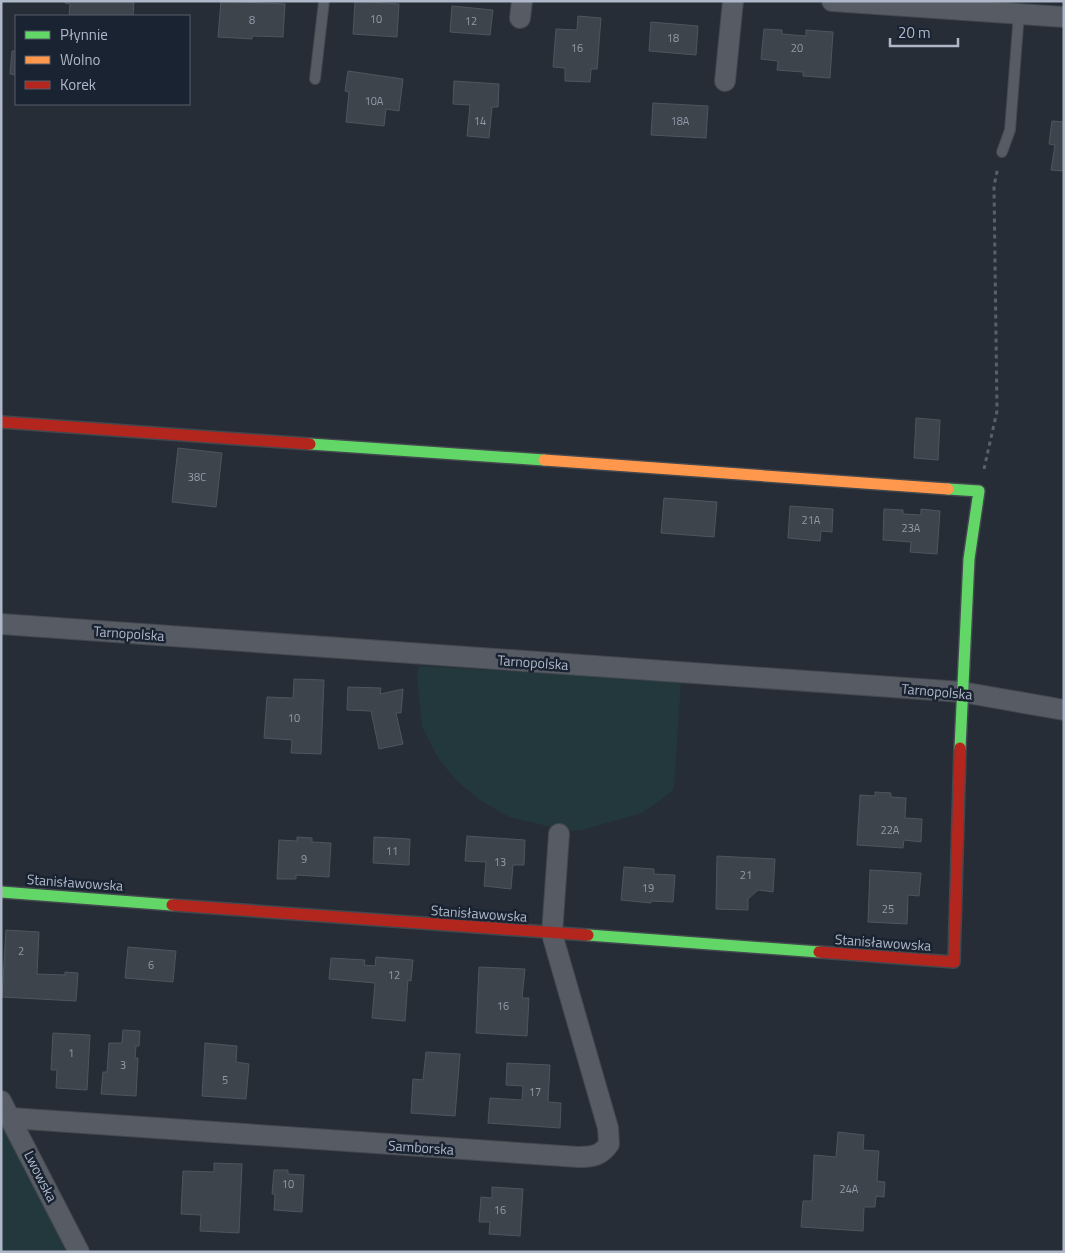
<svg xmlns="http://www.w3.org/2000/svg" width="1065" height="1253" font-family="'Titillium Web',sans-serif">
<style>
.green{fill:#23383c}
.building{fill:#3e444c;stroke:#4e555e}
.lines{fill:none;stroke-linecap:round;stroke-linejoin:round}
.lane-casing{stroke:#43474e;stroke-width:12}
.street-casing{stroke:#43474e;stroke-width:22}
.fast-casing{stroke:#43474e;stroke-width:14}
.slow-casing{stroke:#43474e;stroke-width:14}
.jam-casing{stroke:#43474e;stroke-width:14}
.path{stroke:#5a6067;stroke-width:3;stroke-dasharray:4 4;stroke-linecap:butt}
.lane{stroke:#565b64;stroke-width:10}
.street{stroke:#565b64;stroke-width:20}
.fast{stroke:#63d668;stroke-width:11}
.slow{stroke:#ff974d;stroke-width:11}
.jam{stroke:#b3261e;stroke-width:11}
.labels{text-anchor:middle;dominant-baseline:central;stroke-width:5;stroke-linejoin:round;paint-order:stroke}
.number-label{font-size:11px;fill:#939ba9}
.street-label{font-size:14px;fill:#afb8c8;stroke:#1a2331}
</style>
<rect width="100%" height="100%" fill="#262d36"/>
<g class="green">
<polygon points="419,666 681,681 674,789 662,799 642,813 582,830 568,831 509,817 480,800 457,781 440,761 422,727 417,676"/>
<polygon points="1,1124 68,1252 1,1252"/>
</g>
<g class="building">
<polygon points="65,1 134,1 133,16 69,16 70,4 65,3"/>
<polygon points="221,1 285,4 283,37 252,36 252,39 218,37"/>
<polygon points="355,1 399,4 397,37 353,34"/>
<polygon points="452,6 493,10 490,35 450,32"/>
<polygon points="578,16 601,18 597,69 591,69 590,82 565,81 565,68 553,67 556,29 577,30"/>
<polygon points="651,22 698,26 696,55 649,51"/>
<polygon points="764,29 782,30 782,34 806,36 806,30 833,32 830,78 803,76 803,72 777,70 778,61 761,59"/>
<polygon points="12,51 16,51 16,75 10,74"/>
<polygon points="348,71 403,79 399,111 386,109 384,126 346,122 349,92 345,91"/>
<polygon points="454,81 499,84 498,107 492,107 489,138 467,136 470,105 453,104"/>
<polygon points="653,103 708,106 706,138 651,135"/>
<polygon points="1052,121 1064,122 1064,171 1051,170 1055,145 1049,144"/>
<polygon points="916,418 940,420 938,460 914,458"/>
<polygon points="178,448 222,453 216,507 172,502"/>
<polygon points="664,498 717,502 714,537 661,533"/>
<polygon points="790,506 833,509 832,532 821,531 820,541 788,538"/>
<polygon points="884,509 903,510 903,514 921,515 921,509 940,511 937,554 910,552 911,542 883,540"/>
<polygon points="294,679 324,680 321,754 291,753 292,740 264,738 267,697 293,698"/>
<polygon points="348,687 381,688 380,694 403,689 401,713 396,713 403,744 379,749 371,711 347,710"/>
<polygon points="875,792 891,793 891,797 906,798 905,818 922,819 921,842 904,840 903,848 857,845 860,795 875,796"/>
<polygon points="467,836 525,840 524,865 513,865 511,889 484,886 486,862 465,861"/>
<polygon points="297,837 312,838 312,842 331,843 329,877 296,875 296,879 277,879 279,840 297,841"/>
<polygon points="374,837 410,839 409,865 373,863"/>
<polygon points="717,856 775,859 773,892 758,890 748,899 748,910 716,909"/>
<polygon points="624,867 654,869 654,874 675,875 673,902 651,901 651,903 621,900"/>
<polygon points="870,870 921,873 919,896 908,895 907,924 868,922"/>
<polygon points="6,930 39,932 37,974 65,975 65,972 78,973 76,1001 2,997"/>
<polygon points="128,947 176,951 173,982 125,978"/>
<polygon points="376,957 413,960 411,981 408,980 405,1021 372,1018 375,983 329,979 331,958 365,960 364,965 375,966"/>
<polygon points="479,967 525,969 522,998 529,998 527,1036 476,1033"/>
<polygon points="123,1030 140,1031 139,1046 136,1046 135,1058 138,1058 136,1096 101,1094 103,1072 107,1072 109,1043 122,1043"/>
<polygon points="53,1033 90,1035 87,1090 56,1088 57,1070 51,1070"/>
<polygon points="205,1043 237,1046 236,1062 249,1064 246,1099 202,1096"/>
<polygon points="426,1052 460,1054 455,1116 411,1113 413,1079 423,1080"/>
<polygon points="507,1063 550,1065 548,1102 561,1103 560,1128 488,1123 490,1098 522,1100 523,1086 506,1085"/>
<polygon points="838,1132 864,1135 863,1150 879,1151 877,1181 885,1182 884,1197 876,1196 875,1207 864,1207 863,1231 801,1227 803,1201 812,1201 814,1155 836,1157"/>
<polygon points="214,1163 242,1164 239,1233 200,1231 201,1215 181,1214 183,1171 214,1172"/>
<polygon points="274,1170 288,1170 288,1174 304,1175 302,1212 274,1210 275,1194 272,1194"/>
<polygon points="492,1187 523,1189 520,1236 489,1234 490,1222 479,1222 481,1197 492,1198"/>
</g>
<g class="lines">
<defs>
<g id="lane">
<polyline points="315,79 324,1"/>
<polyline points="1002,152 1010,130 1019,13"/>
</g>
<g id="street">
<polyline points="832,1 1064,17"/>
<polyline points="520,18 522,1"/>
<polyline points="725,81 733,1"/>
<polyline points="1,624 962,692 1064,710"/>
<polyline points="1,1101 79,1252"/>
<path d="M11,1118L578,1157C592,1157 601,1156 609,1144L608,1128L552,934L559,834"/>
</g>
<g id="fast">
<polyline points="310,444 544,460"/>
<polyline points="948,489 979,491 969,559 960,748"/>
<polyline points="1,892 172,905"/>
<polyline points="588,935 819,952"/>
</g>
<polyline id="slow" points="544,460 948,489"/>
<g id="jam">
<polyline points="1,422 310,444"/>
<polyline points="172,905 588,935"/>
<polyline points="819,952 954,962 960,748"/>
</g>
</defs>
<use href="#lane" class="lane-casing"/>
<use href="#street" class="street-casing"/>
<use href="#fast" class="fast-casing"/>
<use href="#slow" class="slow-casing"/>
<use href="#jam" class="jam-casing"/>
<polyline class="path" points="984,469 997,411 994,186 998,167"/>
<use href="#lane" class="lane"/>
<use href="#street" class="street"/>
<use href="#fast" class="fast"/>
<use href="#slow" class="slow"/>
<use href="#jam" class="jam"/>
</g>
<g class="labels">
<g class="number-label">
<text x="376" y="19">10</text>
<text x="252" y="20">8</text>
<text x="471" y="21">12</text>
<text x="673" y="38">18</text>
<text x="577" y="48">16</text>
<text x="797" y="48">20</text>
<text x="374" y="101">10A</text>
<text x="480" y="121">14</text>
<text x="680" y="121">18A</text>
<text x="197" y="477">38C</text>
<text x="811" y="520">21A</text>
<text x="911" y="528">23A</text>
<text x="294" y="718">10</text>
<text x="890" y="830">22A</text>
<text x="392" y="851">11</text>
<text x="304" y="859">9</text>
<text x="500" y="862">13</text>
<text x="746" y="875">21</text>
<text x="648" y="888">19</text>
<text x="888" y="909">25</text>
<text x="21" y="951">2</text>
<text x="151" y="965">6</text>
<text x="394" y="975">12</text>
<text x="503" y="1006">16</text>
<text x="71" y="1053">1</text>
<text x="123" y="1065">3</text>
<text x="225" y="1080">5</text>
<text x="535" y="1092">17</text>
<text x="288" y="1184">10</text>
<text x="849" y="1189">24A</text>
<text x="500" y="1210">16</text>
</g>
<g class="street-label">
<text transform="translate(129 633) rotate(4)">Tarnopolska</text>
<text transform="translate(533 662) rotate(4)">Tarnopolska</text>
<text transform="translate(937 691) rotate(5)">Tarnopolska</text>
<text transform="translate(75 882) rotate(4)">Stanisławowska</text>
<text transform="translate(479 913) rotate(4)">Stanisławowska</text>
<text transform="translate(883 942) rotate(4)">Stanisławowska</text>
<text transform="translate(421 1147) rotate(4)">Samborska</text>
<text transform="translate(41 1176) rotate(63)">Lwowska</text>
</g>
</g>
<rect width="1065" height="1253" fill="none" stroke="#afb8c8" stroke-width="5"/>
<rect x="15" y="15" width="175" height="90" fill="#1a2331" stroke="#565f6d"/>
<rect x="25" y="31" width="25" height="8" fill="#63d668" stroke="#565f6d"/>
<text x="60" y="40" font-size="15" fill="#afb8c8">Płynnie</text>
<rect x="25" y="56" width="25" height="8" fill="#ff974d" stroke="#565f6d"/>
<text x="60" y="65" font-size="15" fill="#afb8c8">Wolno</text>
<rect x="25" y="81" width="25" height="8" fill="#b3261e" stroke="#565f6d"/>
<text x="60" y="90" font-size="15" fill="#afb8c8">Korek</text>
<path d="M890 38v8h68v-8" fill="none" stroke="#afb8c8" stroke-width="2.5"/>
<text x="898" y="38" font-size="15" fill="#afb8c8" stroke="#1a2331" stroke-width="4" paint-order="stroke">20 m</text>
</svg>
